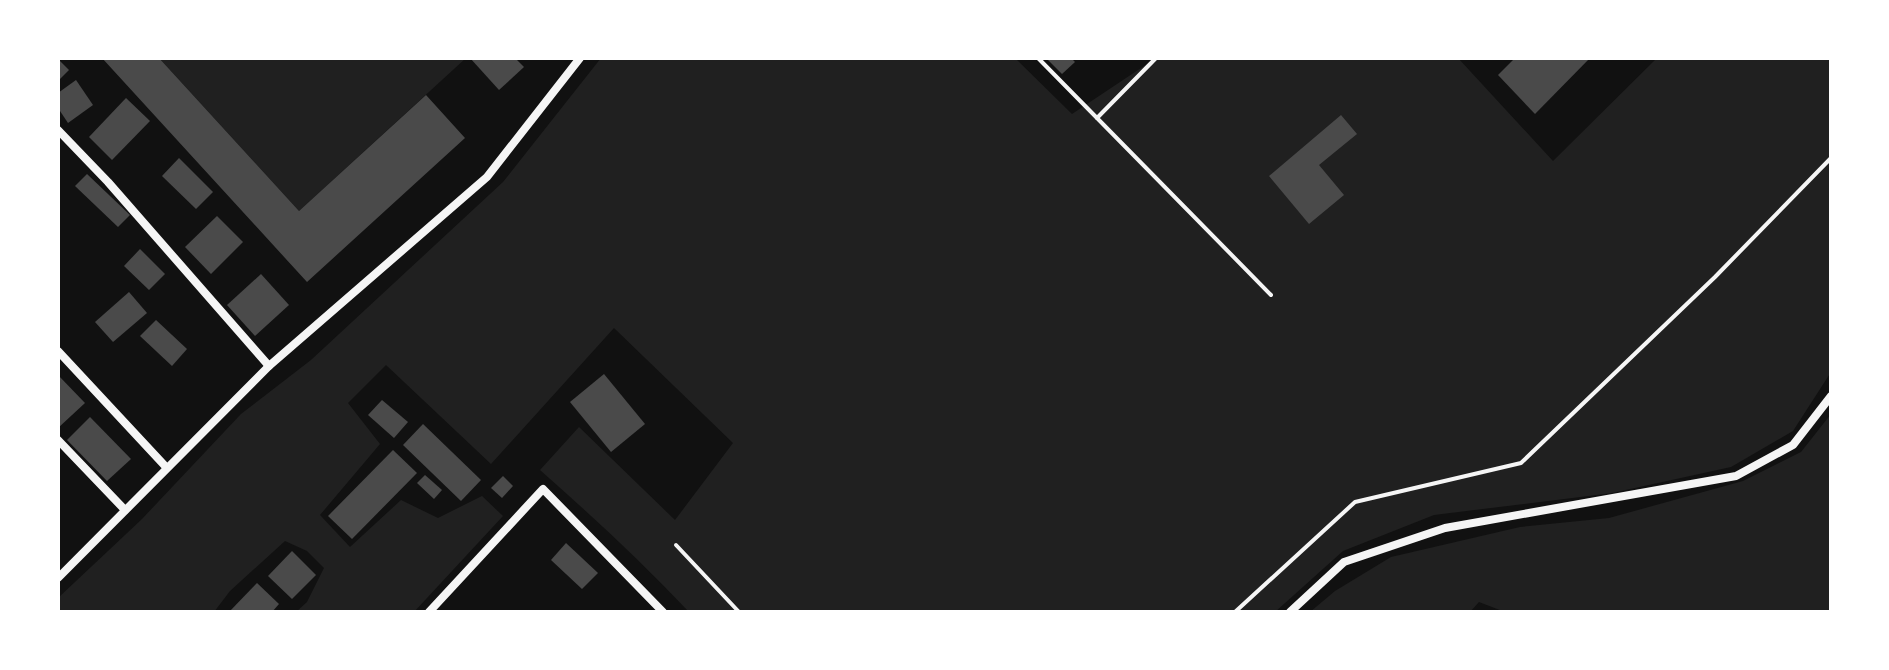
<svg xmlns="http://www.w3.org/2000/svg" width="1889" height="670" font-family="'PT Sans',sans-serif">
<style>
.green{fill:#202020}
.building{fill:#4a4a4a}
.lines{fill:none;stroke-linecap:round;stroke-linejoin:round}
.path{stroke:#f5f5f5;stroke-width:4}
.minor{stroke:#f5f5f5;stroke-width:8}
</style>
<rect width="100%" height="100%" fill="#111"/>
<g class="green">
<polygon points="159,58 466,58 299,211"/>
<path d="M601,58H1015L1072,114L1156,58H1458L1553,161L1657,58H1831V372L1793,431L1731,467L1612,493L1434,515L1343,551L1275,612H689C642,562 592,516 540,470L579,427L675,520L733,443L614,328L491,464L386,365L348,403L380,444L320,515L350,547L401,500L438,518L482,496L503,516L414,612H296L307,602L324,568L307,551L285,541L230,591L214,612H58V598L142,519L241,414L311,360L503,182Z"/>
<polygon points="1831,414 1831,612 1505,612 1479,602 1470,612 1310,612 1335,591 1391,557 1520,527 1609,518 1743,481 1801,452"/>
</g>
<g class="building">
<polygon points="102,58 159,58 299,211 426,95 465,138 307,282"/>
<polygon points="470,58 515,58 524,67 499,90"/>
<polygon points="1046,58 1071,58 1075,62 1062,74"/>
<polygon points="1515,58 1590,58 1535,114 1498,75"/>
<polygon points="58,59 69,70 58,81"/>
<polygon points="76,80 93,105 68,123 58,108 58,93"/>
<polygon points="126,98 150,121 112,160 89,137"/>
<polygon points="1341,115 1357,134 1319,165 1344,195 1309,224 1269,176"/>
<polygon points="179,158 213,192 196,209 162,176"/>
<polygon points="87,174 130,215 118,227 75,186"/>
<polygon points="217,216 243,242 211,274 185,247"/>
<polygon points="140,249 165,274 149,290 124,266"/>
<polygon points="261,274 289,305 255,336 227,305"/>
<polygon points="129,292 147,313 113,342 95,322"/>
<polygon points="156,320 187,349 172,366 140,336"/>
<polygon points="604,374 645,424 611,452 570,402"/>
<polygon points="58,375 85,403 58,428"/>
<polygon points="382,400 408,422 394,438 368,415"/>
<polygon points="90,417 131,459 107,481 67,440"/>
<polygon points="423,424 481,480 461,501 403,445"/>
<polygon points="393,450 417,473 352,539 328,516"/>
<polygon points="425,475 442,490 434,499 417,483"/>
<polygon points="503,476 513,486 502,498 491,488"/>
<polygon points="566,543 598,573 582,589 551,560"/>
<polygon points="292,551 316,575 292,599 268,576"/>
<polygon points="257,583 279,604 272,612 229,612"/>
</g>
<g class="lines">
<g class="path">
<polyline points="1038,58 1271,295"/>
<polyline points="1097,118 1156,58"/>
<polyline points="676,545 739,612"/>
<polyline points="1235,612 1355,502 1521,463 1715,277 1831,158"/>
</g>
<g class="minor">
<polyline points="58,130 108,182 269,366"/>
<polyline points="58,351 166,467"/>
<polyline points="58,440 125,510"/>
<polyline points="58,578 269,366 487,177 580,58"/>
<polyline points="429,612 543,489 663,612"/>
<polyline points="1290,612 1344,562 1445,528 1736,476 1793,445 1831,396"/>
</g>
</g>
<rect width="1889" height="670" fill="none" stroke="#ffffff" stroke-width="120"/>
</svg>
